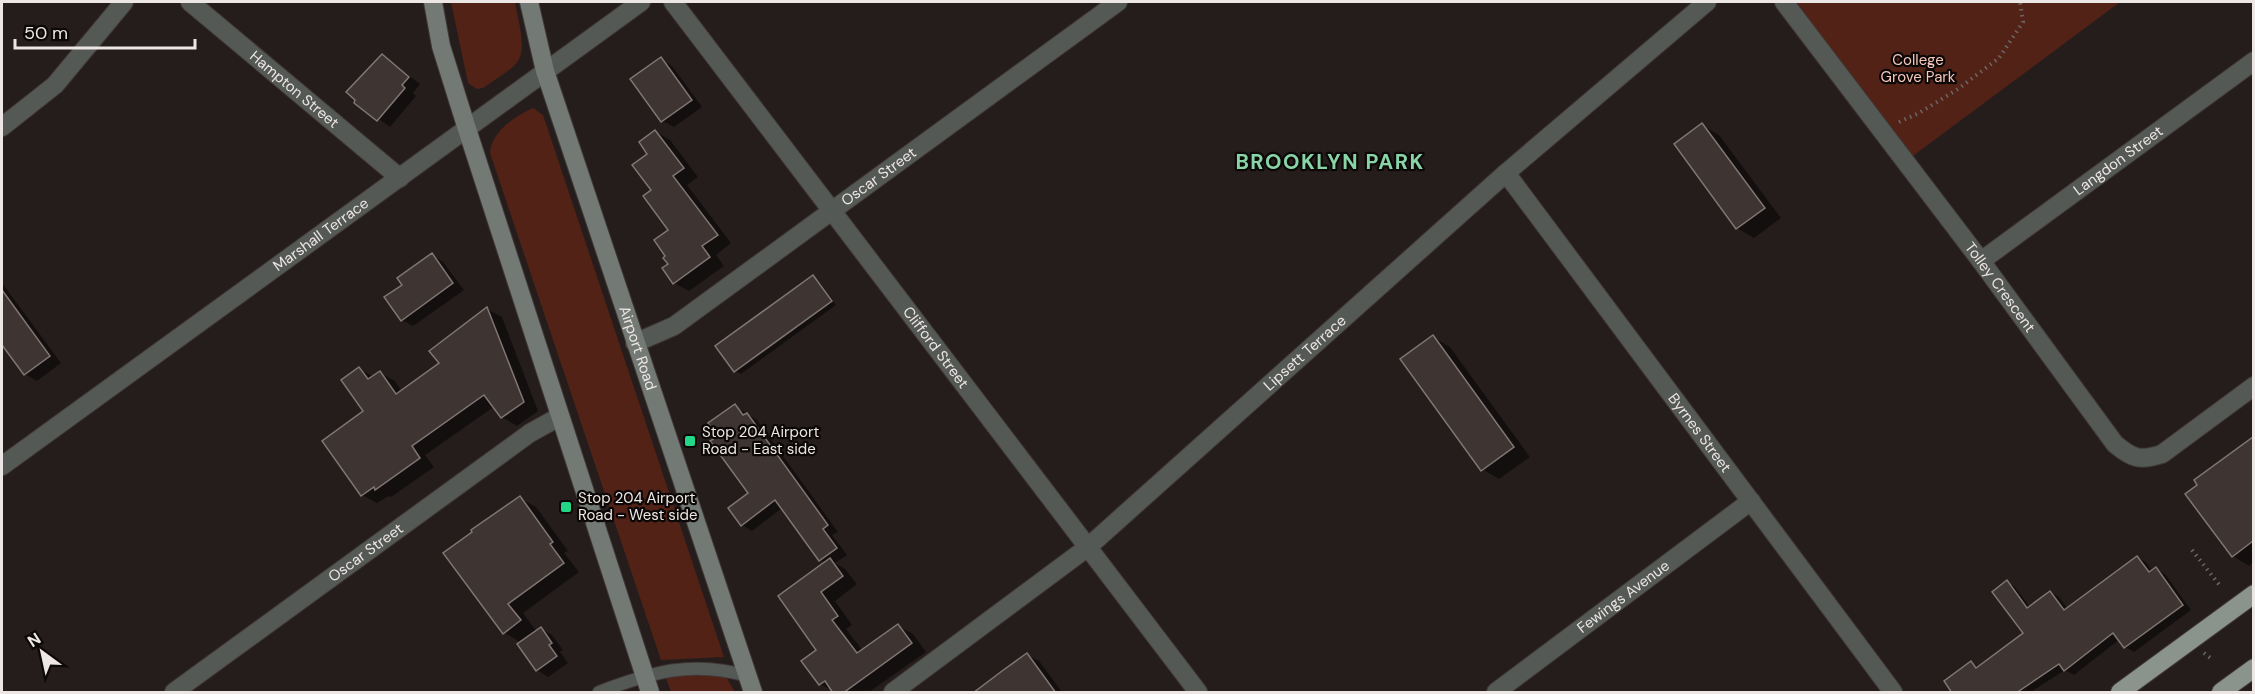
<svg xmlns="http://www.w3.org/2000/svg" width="2255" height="694" font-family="'DM Sans',sans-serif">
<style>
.green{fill:#532217}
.shadow{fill:#0007}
.building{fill:#3e3532;stroke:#807673;stroke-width:1.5}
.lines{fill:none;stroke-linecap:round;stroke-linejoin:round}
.lane-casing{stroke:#413937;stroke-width:14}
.street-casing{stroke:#413937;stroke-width:20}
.secondary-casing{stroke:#413937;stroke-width:20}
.primary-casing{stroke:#413937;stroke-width:20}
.path{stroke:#6d6664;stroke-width:4;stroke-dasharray:1.5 4.5;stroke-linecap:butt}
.lane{stroke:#555956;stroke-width:12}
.street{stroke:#555956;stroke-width:18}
.secondary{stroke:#737975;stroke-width:18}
.primary{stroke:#8b938d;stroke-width:18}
.poi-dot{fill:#22d887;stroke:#0c0807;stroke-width:2}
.labels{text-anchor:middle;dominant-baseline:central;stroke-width:4.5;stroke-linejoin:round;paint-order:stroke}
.park-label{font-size:15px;fill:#f8c7bc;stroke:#0c0807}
.street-label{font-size:15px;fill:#ece6e4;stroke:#0c0807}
.poi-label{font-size:15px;fill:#ece6e4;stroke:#0c0807;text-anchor:start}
.district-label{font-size:21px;font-weight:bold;letter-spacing:1.5px;fill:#88d4a6;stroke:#0c0807}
</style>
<rect width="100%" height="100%" fill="#251d1b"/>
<g class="green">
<path d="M451,2H515C517,20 530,51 514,66C505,74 493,81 483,88L477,89L468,83Z"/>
<polygon points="1784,2 2120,2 1906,161"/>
<path d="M533,108L543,115L724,657L661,660L490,153C491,132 515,116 533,108Z"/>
<polygon points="718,673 726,677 735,692 671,692 665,675"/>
</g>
<g class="shadow">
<polygon points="382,56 420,84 413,93 416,96 390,127 355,102"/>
<polygon points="661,59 672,66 702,107 674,127 663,121"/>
<polygon points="1702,125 1719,135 1781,218 1754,238 1737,228"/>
<polygon points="655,131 670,140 698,177 687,185 731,243 716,255 724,266 689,291 674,283 670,231 653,191 650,154"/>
<polygon points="432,255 443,262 464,290 413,326 402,320 404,285"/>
<polygon points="813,277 818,280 836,305 741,374 735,371"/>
<polygon points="2,283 61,363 37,381 25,374 2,342"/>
<polygon points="487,309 502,317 538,411 517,426 502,417 495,406 425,455 434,467 391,497 389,496 377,503 362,495 365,411 359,369 374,377 380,373 395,381 402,392 441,364"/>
<polygon points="1433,337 1450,347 1530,457 1499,479 1482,469"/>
<polygon points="735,406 757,420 838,532 832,535 847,555 835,563 845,569 857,584 835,601 852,625 846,629 863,651 898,626 913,634 926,652 869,692 835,692 820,684 819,650 780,597 826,563 820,560 782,508 752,531 742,525 750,493 720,436"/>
<polygon points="2254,438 2254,562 2249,566 2233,556 2187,494 2199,485 2196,481"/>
<polygon points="520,498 536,507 568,551 564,553 579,572 523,613 537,632 541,629 552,635 563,650 560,652 568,663 548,677 537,670 521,643 504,632"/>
<polygon points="2138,558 2146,562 2153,572 2156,569 2165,574 2191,610 2134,652 2125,647 2120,639 2074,675 2065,670 2031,692 1954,692 1971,663 1979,667 2025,634 2007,582 2015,587 2030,607 2050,592 2059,597 2068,609"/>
<polygon points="1027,655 1039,661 1062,692 975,692"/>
</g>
<g class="building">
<polygon points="382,54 409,77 402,85 405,88 377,121 354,103 355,100 346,92"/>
<polygon points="661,57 692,100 661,122 630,79"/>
<polygon points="1702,123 1765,208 1736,229 1674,144"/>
<polygon points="655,130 684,168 673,176 718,235 702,246 710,257 673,284 662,268 668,264 663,258 665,256 654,240 668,230 643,196 651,190 632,165 647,154 639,142"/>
<polygon points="432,253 453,283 401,321 384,297 402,285 397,278"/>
<polygon points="813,275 832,301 734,372 715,346"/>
<polygon points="2,290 50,356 24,375 2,345"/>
<polygon points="487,307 524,402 501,418 484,395 412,446 420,458 375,490 374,487 361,496 322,441 363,411 341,380 359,367 368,379 380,371 396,394 439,363 429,351"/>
<polygon points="1433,335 1514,447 1481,471 1400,359"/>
<polygon points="735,404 743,415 747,413 828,525 823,529 837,548 819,561 775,500 741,526 728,508 748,493 710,441 718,436 708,423"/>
<polygon points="2253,437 2253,541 2232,557 2185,494 2197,485 2194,480"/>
<polygon points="520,496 553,542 550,544 564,563 508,604 521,620 503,634 443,553 472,532 471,530"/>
<polygon points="2137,556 2149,572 2156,567 2183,605 2124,648 2113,633 2064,671 2059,664 2016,693 1952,693 1944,681 1971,661 1976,668 2023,633 1992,592 2007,580 2027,608 2050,591 2064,610"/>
<polygon points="830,558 843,576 821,592 838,616 832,620 857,653 898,624 912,643 843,693 833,693 825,681 819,685 801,661 816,650 778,596"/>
<polygon points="541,627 552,643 549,645 557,656 536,671 517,644"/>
<polygon points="1027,653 1056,693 973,693 1002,671"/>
</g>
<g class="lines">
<defs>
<path id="lane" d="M599,692C652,672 692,660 748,676"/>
<g id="street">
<path id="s1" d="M190,2L400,178"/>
<path id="s2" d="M673,2L1198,692"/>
<path id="s3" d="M1784,2L1981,261L2115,444C2133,459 2140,461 2162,454L2254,386"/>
<polyline points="2,127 55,85 124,2"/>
<path id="s4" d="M1506,173L1893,692"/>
<path id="s5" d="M1981,261L2254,61"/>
<path id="s6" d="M635,343L674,326L1118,2"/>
<path id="s7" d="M2,466L641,2"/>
<path id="s8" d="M174,692L530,433L559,417"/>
<path id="s9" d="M893,692L1088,547L1506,173L1707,2"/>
<path id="s10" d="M1496,692L1751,501"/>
</g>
<g id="secondary">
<polyline points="433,2 441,46 467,129 650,692"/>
<path id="s11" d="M529,2L545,71L753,692"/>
</g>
<g id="primary">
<polyline points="2120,692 2254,594"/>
<polyline points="2221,692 2254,668"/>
</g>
</defs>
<use href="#lane" class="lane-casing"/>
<use href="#street" class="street-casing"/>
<use href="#secondary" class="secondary-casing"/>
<use href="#primary" class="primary-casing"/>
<g class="path">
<polyline points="1899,122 1919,113 1958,89 1999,58 2023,22 2020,2"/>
<polyline points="2192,550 2221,587"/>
<polyline points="2204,653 2213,660"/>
</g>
<use href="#lane" class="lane"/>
<use href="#street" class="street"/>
<use href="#secondary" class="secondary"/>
<use href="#primary" class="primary"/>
</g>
<g class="poi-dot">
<rect x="684" y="435" width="12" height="12" rx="3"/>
<rect x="560" y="501" width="12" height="12" rx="3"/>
</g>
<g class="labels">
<g class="park-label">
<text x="1918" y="60">College<tspan x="1918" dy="17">Grove Park</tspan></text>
</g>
<g class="street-label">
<text stroke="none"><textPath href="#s1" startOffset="136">Hampton Street</textPath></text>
<text stroke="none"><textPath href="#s5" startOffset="170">Langdon Street</textPath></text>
<text stroke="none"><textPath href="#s6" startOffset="296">Oscar Street</textPath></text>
<text stroke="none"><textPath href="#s7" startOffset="394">Marshall Terrace</textPath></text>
<text stroke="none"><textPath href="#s3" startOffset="358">Tolley Crescent</textPath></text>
<text stroke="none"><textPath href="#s2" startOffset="434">Clifford Street</textPath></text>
<text stroke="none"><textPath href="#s11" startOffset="363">Airport Road</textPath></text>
<text stroke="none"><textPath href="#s9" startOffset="534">Lipsett Terrace</textPath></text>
<text stroke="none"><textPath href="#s4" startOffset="324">Byrnes Street</textPath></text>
<text stroke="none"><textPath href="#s8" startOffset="237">Oscar Street</textPath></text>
<text stroke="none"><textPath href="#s10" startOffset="159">Fewings Avenue</textPath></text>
</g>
<g class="poi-label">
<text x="702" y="432">Stop 204 Airport<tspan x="702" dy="17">Road - East side</tspan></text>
<text x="578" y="498">Stop 204 Airport<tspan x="578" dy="17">Road - West side</tspan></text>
</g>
<g class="district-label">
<text x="1330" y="162">BROOKLYN PARK</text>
</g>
</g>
<rect width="2255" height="694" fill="none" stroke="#ece6e4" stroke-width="6"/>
<g transform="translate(42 652) rotate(327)" stroke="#0c0807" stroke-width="4.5" paint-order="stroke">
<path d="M0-4.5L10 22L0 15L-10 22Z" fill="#ece6e4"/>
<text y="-9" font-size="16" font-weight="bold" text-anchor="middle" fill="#ece6e4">N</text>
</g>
<path d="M15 39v9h180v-9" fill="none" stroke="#ece6e4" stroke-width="3"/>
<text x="24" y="39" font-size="18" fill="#ece6e4" stroke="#0c0807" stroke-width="4.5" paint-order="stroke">50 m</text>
</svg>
